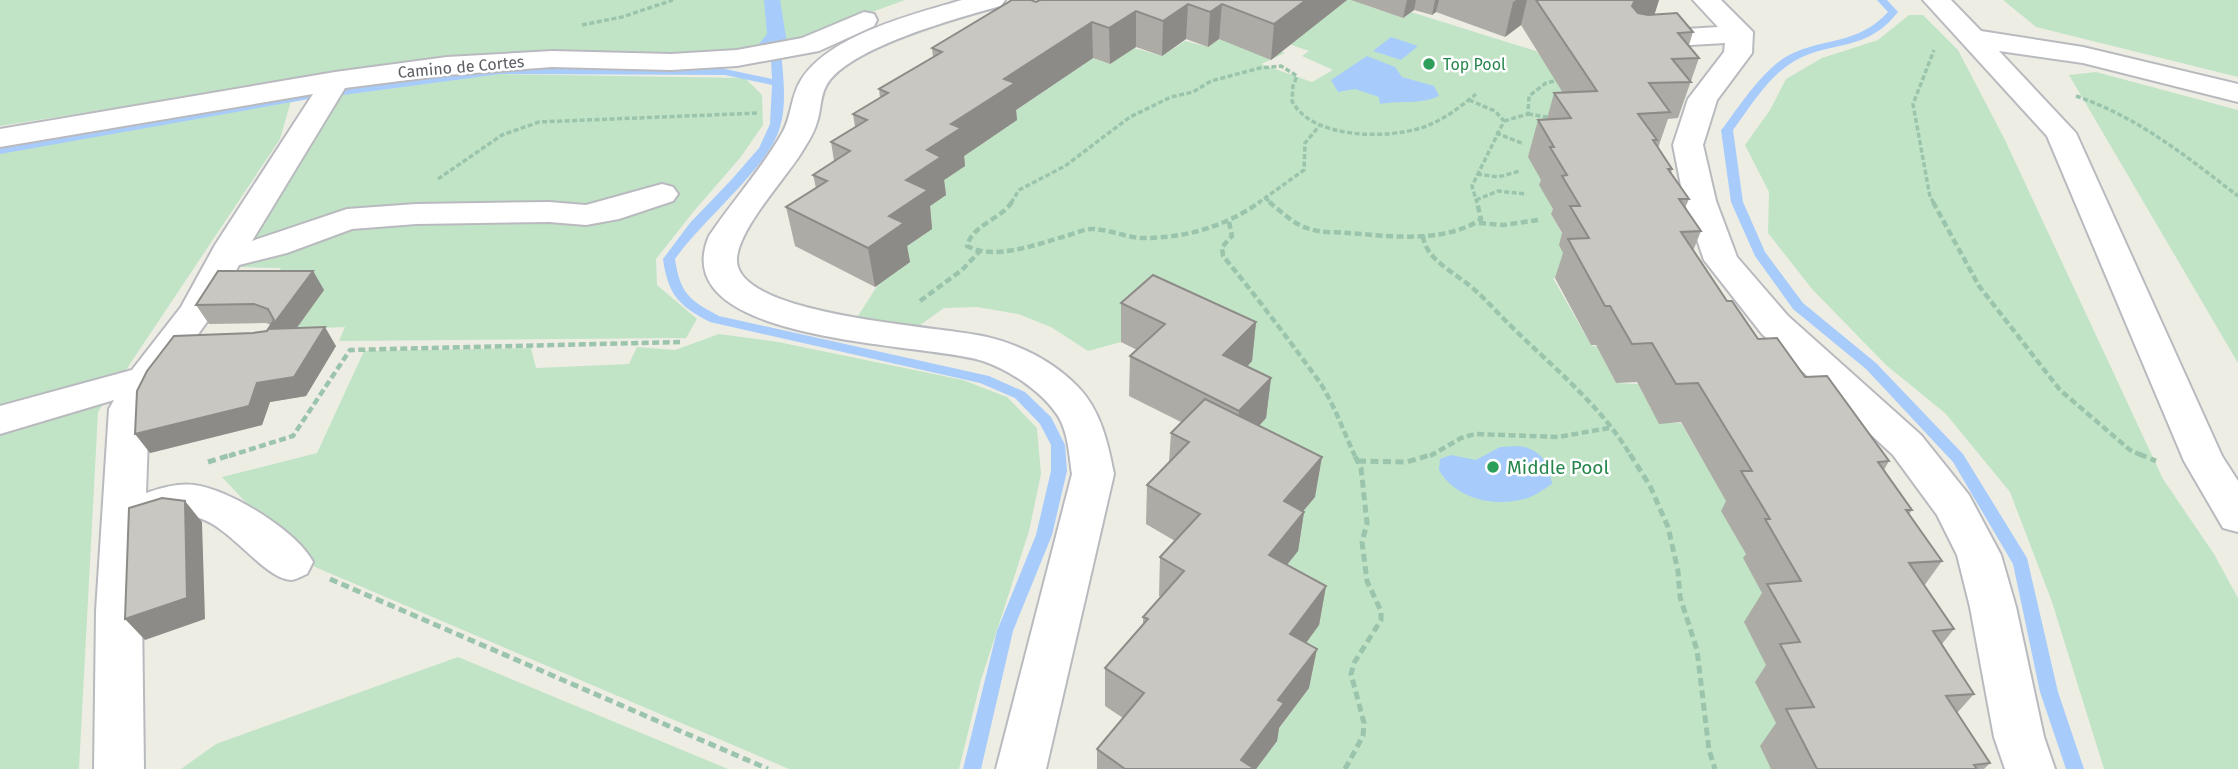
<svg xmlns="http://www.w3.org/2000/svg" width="2238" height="769" font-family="'Fira Sans',sans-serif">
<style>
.green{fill:#c1e4c6}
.water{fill:#a7ccfb}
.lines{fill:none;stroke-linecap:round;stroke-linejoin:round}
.stream{fill:#a7ccfb;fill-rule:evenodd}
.minor-casing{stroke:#b9babf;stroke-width:4}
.path-far2{stroke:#9bc4ac;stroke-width:3.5;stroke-dasharray:5 2.5;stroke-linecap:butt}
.path-far1{stroke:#9bc4ac;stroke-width:4.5;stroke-dasharray:7 3.5;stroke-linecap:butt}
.path{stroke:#9bc4ac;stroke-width:5;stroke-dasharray:8 4.5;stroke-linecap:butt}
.minor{fill:#fff;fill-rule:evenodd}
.wall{fill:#adaba6}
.shaded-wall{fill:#8d8b87}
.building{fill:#c9c7c1;stroke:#8d8b87;stroke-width:2}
.leisure-dot{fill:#2e9e5b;stroke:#fff;stroke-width:2.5}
.labels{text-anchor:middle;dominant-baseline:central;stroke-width:5;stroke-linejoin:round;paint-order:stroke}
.far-leisure-label{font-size:16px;fill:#27864d;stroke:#fff;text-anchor:start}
.far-street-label{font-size:16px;fill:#5c5e64;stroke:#fff}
.leisure-label{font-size:19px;fill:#27864d;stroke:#fff;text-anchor:start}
</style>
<rect width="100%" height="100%" fill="#eeede4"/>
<g class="green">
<polygon points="0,0 905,0 787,43 755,49 670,56 594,52 503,54 406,62 0,126"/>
<polygon points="1347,0 1366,0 1362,4 1403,18 1411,12 1536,51 1544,60 1577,52 1542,183 1554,212 1551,214 1567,243 1576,275 1553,278 1591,345 1597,347 1616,383 1638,384 1659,423 1681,423 1732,510 1748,558 1771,610 1774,679 1787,743 1771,769 1256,769 1273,737 1309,688 1265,591 1222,392 1251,361 1152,314 1121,342 1088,351 1051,327 1018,314 977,307 944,308 916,328 856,319 899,252 914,217 934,186 958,160 1016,120 1009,115 1092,58 1110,64 1134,48 1162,56 1185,41 1208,47 1230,32 1285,53 1261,64 1312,82 1333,70 1302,56 1309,51 1286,43"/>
<polygon points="2003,0 2238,0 2238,77 2036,27"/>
<polygon points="1909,15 1923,15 1958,50 2005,140 2163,479 2214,554 2238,598 2238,769 2104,769 2052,602 2010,492 1945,413 1886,365 1812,289 1768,233 1769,192 1745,145 1770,110 1786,79 1822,58 1878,40"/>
<polygon points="2096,72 2238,110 2238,363 2069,75"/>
<polygon points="499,74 745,78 762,95 763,125 740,158 694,211 656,259 657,285 697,319 686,338 339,341 345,327 296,329 323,290 266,290 281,268 237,267 333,96"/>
<polygon points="291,101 280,139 98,412 79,769 0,769 0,147"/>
<polygon points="719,334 778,342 963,380 1007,397 1037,428 1041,474 1029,531 981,680 959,769 789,769 301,561 222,477 317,453 364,351 531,348 536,368 629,364 637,347 675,350"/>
<polygon points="458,657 728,769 181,769 216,744"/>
</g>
<g class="water">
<polygon points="764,0 780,0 787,43 755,49 767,34"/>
<polygon points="1391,37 1418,46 1401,60 1373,51"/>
<path d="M1367,56L1395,67L1402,77L1434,86L1439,96C1420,105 1401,100 1380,104L1379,97L1355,89L1338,92L1331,80Z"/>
<path d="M1517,446C1540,448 1549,462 1552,484C1544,489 1536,495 1528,498C1497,508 1456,500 1439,470L1440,459L1451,455L1476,460L1500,447Z"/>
</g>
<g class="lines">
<g class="stream">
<path d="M1877,0H1887L1898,12C1865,54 1831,39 1793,62C1768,77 1750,107 1733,130L1743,202L1765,252L1803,303L1876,363L1963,454L2027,558L2058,692L2084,769H2066L2040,692L2013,564L1953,462L1866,369L1793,309L1755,256L1731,202L1721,130L1723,128C1740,105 1764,68 1789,55C1825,37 1858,45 1888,12Z"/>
<path d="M775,37L780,40C782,67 788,101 780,127C770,166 701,221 675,259C680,293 689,300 719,316L989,376L1025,392L1051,417L1065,445L1067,471L1052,535L1013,631L981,769H963L997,631L1036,535L1051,471V445L1040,424L1015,398L980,383L710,322C679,306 668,295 663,259L690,223L733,178L759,148L770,124L772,85L725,75L501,74L343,95L338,92L343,89L501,68L725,69L772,79L770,40Z"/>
<polygon points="305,94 309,95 309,99 0,154 0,148"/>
</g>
<defs>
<g id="minor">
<path d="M962,0H1005L1001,6C960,17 846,48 826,86C820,97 821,111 817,122C814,134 806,145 800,155C783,181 739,229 737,258C732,317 944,326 987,337C1021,345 1054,362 1078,387C1101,411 1108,443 1114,474L1046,769H996L1072,474C1069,454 1068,429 1056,413C1040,390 1009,370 983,361C926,342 663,345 709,236C732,202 760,171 781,135C792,118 790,97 801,80C829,35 914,14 962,0Z"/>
<polygon points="1693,0 1721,0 1753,32 1752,53 1717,100 1703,145 1716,201 1737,257 1788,316 1921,435 1969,495 2001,555 2016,607 2044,737 2055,769 2005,769 1994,737 1970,607 1957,555 1937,515 1893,455 1762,334 1704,260 1684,201 1673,145 1688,99 1724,52 1725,43 1639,48 1629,46 1625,40 1629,34 1639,32 1718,27"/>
<polygon points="1923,0 1951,0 1981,31 2083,47 2238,84 2238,102 2083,63 1999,51 2076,133 2222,456 2238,481 2238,532 2223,528 2184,461 2047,136"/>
<path d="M864,12L874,14L877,20L874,26L819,51L737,66L671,70L552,67L447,75L345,88L252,241L347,209L416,204L549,202L586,205L662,184L673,187L678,194L673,201L619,219L586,225L549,222L416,224L352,229L287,253L239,265L214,312L159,389L149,409L146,493C161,488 177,483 194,485C229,489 297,531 313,562L307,574C302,576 295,580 291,580C263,579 227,521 194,517C177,515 160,521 145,526L142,611L144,769H94L96,611L109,409L114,400L0,434V406L132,370L181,307L215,245L313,94L0,147V129L335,72L447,57L552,51L671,54L737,50L802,38Z"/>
</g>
</defs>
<use href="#minor" class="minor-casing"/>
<g class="path-far2">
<polyline points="582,25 622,17 673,0"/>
<path d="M2076,96C2138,117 2187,157 2238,196"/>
<polyline points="1469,100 1495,111 1504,121 1472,186 1477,203"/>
<polyline points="1528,114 1552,118"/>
<polyline points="1504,121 1528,114 1529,96 1546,83 1559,80"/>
<polyline points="1496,133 1524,144"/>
<polyline points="1477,174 1498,177 1520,171"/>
<polyline points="438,179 502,135 539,122 759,113"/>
<polyline points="1265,198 1272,203"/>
<polyline points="1476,200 1498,191 1526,194"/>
<path d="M1011,203L1019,190L1065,166L1130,117L1171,97L1193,92L1211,81L1260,68L1281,66L1297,76L1293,86L1292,101C1312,139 1385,139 1421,128C1442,121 1459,108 1476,94"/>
<polyline points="1258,203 1304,170 1305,143 1320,125"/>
<polyline points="1934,203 1930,197 1913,104 1934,50"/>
</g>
<g class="path-far1">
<path d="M1012,202C1000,220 973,224 967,246C995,261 1037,244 1066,236C1074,234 1083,229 1092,229C1109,229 1127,238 1144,238C1186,238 1226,226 1260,202"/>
<path d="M1269,202C1282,212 1294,225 1310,229C1321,233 1336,232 1348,233C1390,236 1444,244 1481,219L1477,202"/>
<polyline points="1933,202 1979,286 2060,390 2130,450 2143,456"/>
<path d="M1229,222L1232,236L1222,247L1223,256C1256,296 1286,336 1316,377C1333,400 1343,431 1355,456"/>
<polyline points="1479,223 1503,225 1538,220"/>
<path d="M1423,236C1425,258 1453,272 1469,285C1486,299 1499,315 1515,330C1555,369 1602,407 1631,456"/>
<polyline points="920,301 962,270 979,252"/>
<polyline points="229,456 293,436 350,350 680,342"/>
<polyline points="1430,456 1461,438 1475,434 1558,437 1609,428"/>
</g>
<g class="path">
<polyline points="1630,454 1650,486 1668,527 1678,571 1680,597 1697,650 1709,750 1715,769"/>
<polyline points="2139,454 2156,461"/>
<polyline points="1358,461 1407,462 1433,454"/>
<polyline points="208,462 234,454"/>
<polyline points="330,579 768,769"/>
<polyline points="1345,769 1363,736 1364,723 1351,674 1354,663 1381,620 1381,611 1367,581 1362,542 1367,523 1361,468 1354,454"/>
</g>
<use href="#minor" class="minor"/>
</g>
<g class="wall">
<polygon points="1347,0 1271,60 1219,39 1208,47 1186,39 1162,56 1136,47 1110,64 1093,58 1016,110 1017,120 964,156 965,166 944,180 946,195 930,206 932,229 907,246 910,262 875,287 795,246 786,207 816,188 813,175 834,161 831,142 855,127 853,114 880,98 879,89 933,57 932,48 1036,2"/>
<polygon points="1351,0 1659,0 1654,15 1693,32 1689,45 1699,58 1678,118 1668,119 1658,148 1672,169 1671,173 1689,199 1685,208 1701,231 1693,251 1727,301 1758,339 1805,377 1889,461 1884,470 1912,510 1909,514 1942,561 1924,586 1954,629 1942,644 1974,694 1957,713 1990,763 1984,769 1771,769 1760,746 1776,723 1755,682 1766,665 1744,622 1762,593 1743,558 1746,554 1721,511 1726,501 1681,422 1659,424 1637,382 1616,383 1596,345 1591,345 1555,278 1563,253 1559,245 1562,233 1551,214 1553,209 1539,185 1541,180 1528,157 1538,120 1547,119 1554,93 1563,93 1521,25 1505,37 1436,12 1432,15 1414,10 1403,18"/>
<polygon points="313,271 324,290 297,328 336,346 306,396 270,402 262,425 150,453 271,325 266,323 209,324 196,305"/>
<polygon points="1121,303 1256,322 1252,361 1247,367 1271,378 1266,418 1259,426 1315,497 1303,511 1304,512 1298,551 1287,565 1326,586 1319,625 1306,643 1309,688 1279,728 1277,741 1256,769 1097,769 1097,749 1123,718 1105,706 1105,668 1143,624 1143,617 1161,597 1159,596 1160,557 1175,541 1146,524 1147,485 1169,462 1171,433 1181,422 1129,396 1130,356 1137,350 1121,342"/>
</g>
<g class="shaded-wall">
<polygon points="1306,0 1347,0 1271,60 1274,24"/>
<polygon points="1407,0 1416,0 1414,10 1403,18"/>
<polygon points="1435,0 1439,0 1436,12 1432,15"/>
<polygon points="1516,0 1527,0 1521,25 1505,37 1513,2"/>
<polygon points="1635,0 1659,0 1650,29 1632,6"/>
<polygon points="1188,4 1186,39 1162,56 1163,21"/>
<polygon points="1222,4 1219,39 1208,47 1210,12"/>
<polygon points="1136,11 1136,47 1110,64 1109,28"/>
<polygon points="1092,22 1093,58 1016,110 1017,120 964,156 965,166 944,180 946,195 930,206 932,229 907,246 910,262 875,287 868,248 889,216 906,180 927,150 951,124 1004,79"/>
<polygon points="313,271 324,290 282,348 270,329"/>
<polygon points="1256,322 1252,361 1219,395 1223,355"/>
<polygon points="325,327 336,346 306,396 270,402 262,425 150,453 135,434 257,383"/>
<polygon points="1271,378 1266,418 1236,451 1239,411"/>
<polygon points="1322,457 1315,497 1279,540 1284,501"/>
<polygon points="185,501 202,522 205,619 145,640 125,619"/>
<polygon points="1304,512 1298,551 1263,594 1269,555"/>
<polygon points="1326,586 1319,625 1284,673 1290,634"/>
<polygon points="1317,649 1309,688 1279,728 1277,741 1256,769 1240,769 1241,760 1278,700"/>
</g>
<g class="building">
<polygon points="1012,0 1031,0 1036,2 1040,0 1306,0 1274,24 1222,4 1210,12 1188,4 1163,21 1136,11 1109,28 1092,22 1004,79 1015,83 951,124 961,128 927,150 941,157 906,180 928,190 889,216 904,223 868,248 786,207 827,181 813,175 850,151 831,142 867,120 853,114 888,93 879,89 942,52 932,48"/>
<polygon points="1536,0 1635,0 1632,6 1638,13 1648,15 1677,13 1693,32 1678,33 1699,58 1672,59 1691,82 1649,83 1670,112 1638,114 1657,140 1653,140 1672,169 1668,169 1689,199 1679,199 1701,231 1681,232 1727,301 1732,301 1758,339 1777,338 1805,377 1827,376 1889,461 1878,462 1912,510 1906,510 1942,561 1909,563 1954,629 1933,631 1974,694 1946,696 1990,763 1974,765 1977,769 1817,769 1786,709 1814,707 1780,644 1800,642 1767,584 1801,581 1765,519 1770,519 1741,471 1752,471 1698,383 1676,384 1652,343 1632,344 1610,306 1605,306 1568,239 1589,238 1570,206 1580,206 1562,176 1567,175 1550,147 1554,147 1538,120 1571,118 1554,93 1597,91"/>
<polygon points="218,271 313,271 270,329 325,327 294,377 257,383 249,406 135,434 137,391 147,371 174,336 253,333 267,331 274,320 268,309 254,304 196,305"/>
<polygon points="1153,275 1256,322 1223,355 1271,378 1239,411 1130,356 1165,324 1121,303"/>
<polygon points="1205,399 1322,457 1284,501 1304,512 1269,555 1326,586 1290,634 1317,649 1278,700 1284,703 1241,760 1255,769 1125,769 1097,749 1144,693 1105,668 1148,619 1143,617 1184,571 1160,557 1200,514 1147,485 1189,442 1171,433"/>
<polygon points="162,498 185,501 187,598 125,619 129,508"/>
</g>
<g class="leisure-dot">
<circle cx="1429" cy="64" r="7"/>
<circle cx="1493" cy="467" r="7"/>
</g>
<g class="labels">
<g class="far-leisure-label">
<text x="1443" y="64">Top Pool</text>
</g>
<g class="far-street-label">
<text transform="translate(461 67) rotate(-5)">Camino de Cortes</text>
</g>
<g class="leisure-label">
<text x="1507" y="467">Middle Pool</text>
</g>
</g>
</svg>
